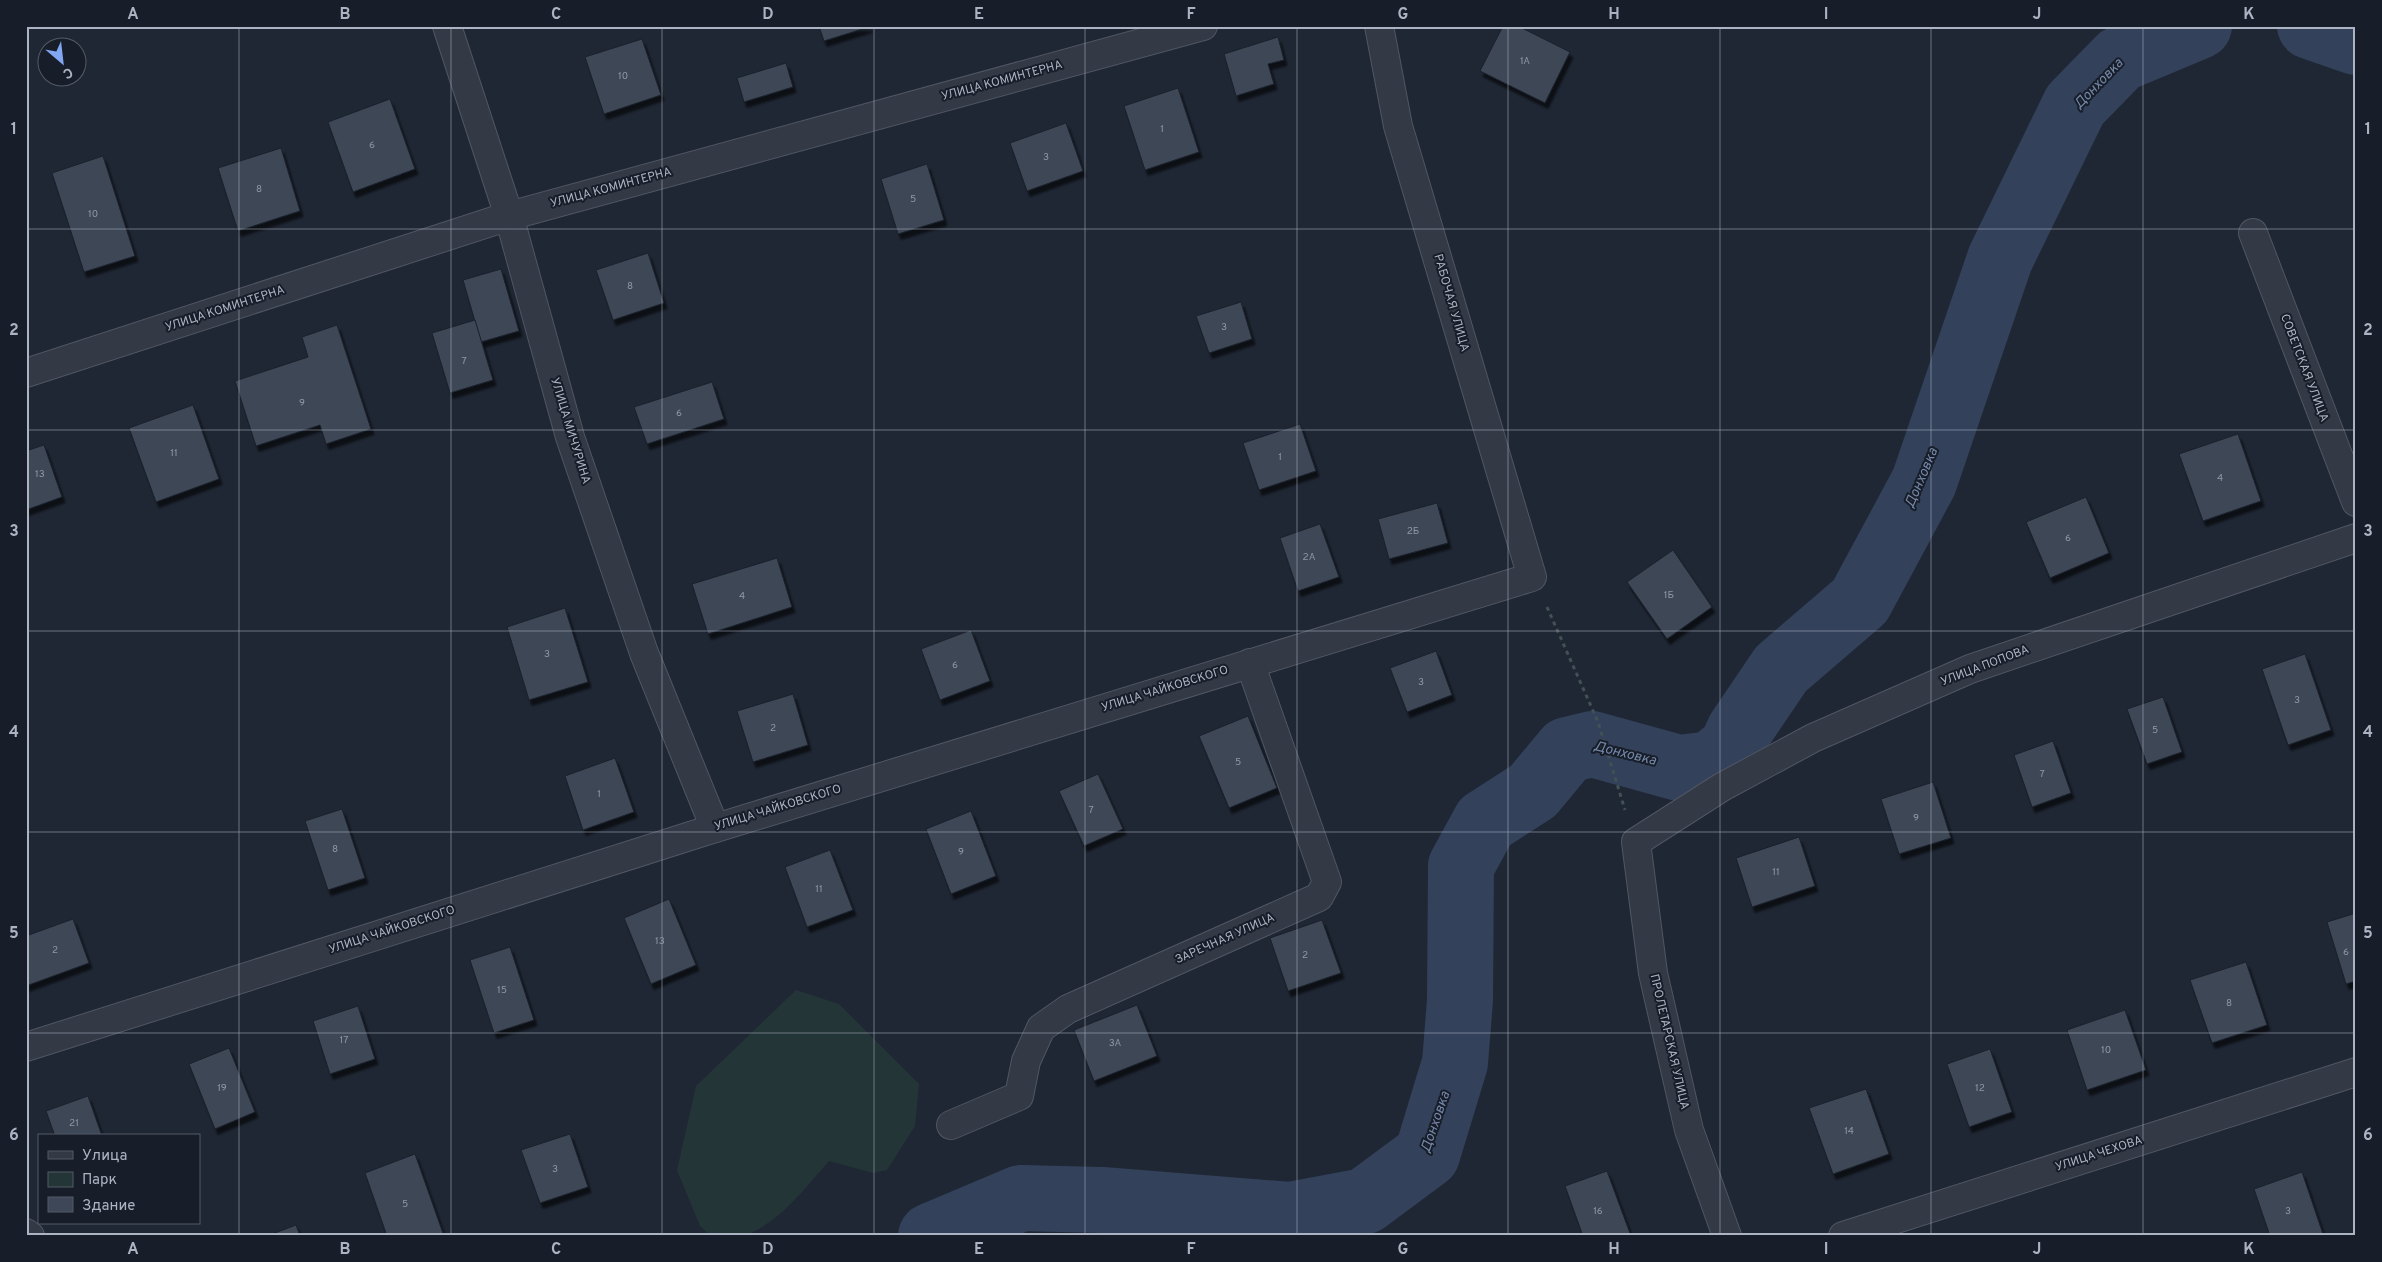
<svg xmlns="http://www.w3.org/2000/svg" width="2382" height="1262" font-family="Overpass,sans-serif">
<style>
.green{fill:#243537}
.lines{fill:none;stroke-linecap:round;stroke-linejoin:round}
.river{stroke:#33415b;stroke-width:66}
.building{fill:#3e4757;stroke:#1a202b;filter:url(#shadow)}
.minor-casing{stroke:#505663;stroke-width:30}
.path{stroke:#415154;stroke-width:3;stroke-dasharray:4 4;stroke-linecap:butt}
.minor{stroke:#333945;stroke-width:28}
.grid{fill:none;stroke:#acb3c2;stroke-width:1;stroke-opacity:0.55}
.labels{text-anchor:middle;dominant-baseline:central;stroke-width:4;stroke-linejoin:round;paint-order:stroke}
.number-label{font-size:10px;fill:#9098a7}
.street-label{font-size:12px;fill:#acb3c2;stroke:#181e29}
.water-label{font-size:14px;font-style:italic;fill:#7588aa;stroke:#181e29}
.neatline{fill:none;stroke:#acb3c2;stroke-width:2}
.grid-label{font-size:16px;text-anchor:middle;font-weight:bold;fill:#acb3c2}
</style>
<defs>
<filter id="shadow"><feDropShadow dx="3" dy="5.5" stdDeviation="1" flood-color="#0009"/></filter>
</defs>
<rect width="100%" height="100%" fill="#1f2734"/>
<path class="green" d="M796,990L839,1004L919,1084L915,1126L887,1170L873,1173L829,1161C806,1187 780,1222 746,1235C736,1239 721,1236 711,1236L700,1226L677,1170L696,1086Z"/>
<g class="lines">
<g class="river">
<polyline points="2310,26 2356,42"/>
<polyline points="931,1236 1021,1198 1102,1200 1290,1215 1365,1201 1427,1155 1455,1063 1460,1000 1461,866 1485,822 1533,791 1567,750 1592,744 1679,768 1712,764 1732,747 1739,731 1781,669 1860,601 1924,482 2000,259 2075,105 2120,59 2199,26"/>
</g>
</g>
<g class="building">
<polygon points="819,26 869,26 869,27 824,41"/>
<polygon points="1503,26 1518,26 1570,52 1545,103 1480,71"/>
<polygon points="1278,37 1284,60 1268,64 1274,84 1236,96 1224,54"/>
<polygon points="642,39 661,95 604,114 585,57"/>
<polygon points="786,63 793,87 744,102 737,78"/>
<polygon points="1178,88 1199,152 1145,170 1124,106"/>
<polygon points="390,99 415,169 353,192 328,122"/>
<polygon points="1066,123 1083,171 1027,191 1010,143"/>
<polygon points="281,148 300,211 238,231 218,168"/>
<polygon points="103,156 135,256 84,272 52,173"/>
<polygon points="927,164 944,220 898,234 881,179"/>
<polygon points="648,253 664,303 613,320 596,270"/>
<polygon points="501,269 519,331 481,342 463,280"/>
<polygon points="1241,302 1252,339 1209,353 1196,316"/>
<polygon points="475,320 493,380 450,393 432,333"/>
<polygon points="337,325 371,429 326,444 320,425 256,446 235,381 308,357 302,337"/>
<polygon points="712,382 724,419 647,444 634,407"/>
<polygon points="193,405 219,479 156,502 129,428"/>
<polygon points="1300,424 1316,471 1259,490 1243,443"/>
<polygon points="2238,434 2261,501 2203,521 2179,454"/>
<polygon points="44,445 62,497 26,510 26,451"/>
<polygon points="2086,497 2109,553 2050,578 2026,522"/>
<polygon points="1437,503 1448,543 1389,559 1378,519"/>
<polygon points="1320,524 1339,577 1298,591 1280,538"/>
<polygon points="1673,550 1712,607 1667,639 1627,582"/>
<polygon points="777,558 792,607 708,634 692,584"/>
<polygon points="565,608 588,682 529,700 507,627"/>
<polygon points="971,630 990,681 940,700 921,649"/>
<polygon points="1436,651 1452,695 1407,712 1390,668"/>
<polygon points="2305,654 2331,730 2288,745 2262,669"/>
<polygon points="793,694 808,745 753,762 737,711"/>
<polygon points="2163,697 2182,752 2147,764 2127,709"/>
<polygon points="1248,716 1277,788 1229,808 1199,736"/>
<polygon points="2053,741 2071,793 2032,807 2014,755"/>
<polygon points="615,758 634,812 583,830 565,776"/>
<polygon points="1098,774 1123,829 1084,846 1059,791"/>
<polygon points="1933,782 1951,838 1899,854 1881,799"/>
<polygon points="342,809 365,878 328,890 305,821"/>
<polygon points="971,811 996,876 951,894 926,829"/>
<polygon points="1799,837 1815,886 1752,907 1736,858"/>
<polygon points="830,850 853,910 807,927 785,867"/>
<polygon points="669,899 696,965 651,984 624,918"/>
<polygon points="2356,913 2356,981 2346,984 2327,922"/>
<polygon points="73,919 89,963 26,986 26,936"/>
<polygon points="1322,920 1341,973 1288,991 1270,938"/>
<polygon points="510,947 534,1020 494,1033 470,960"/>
<polygon points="2246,962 2267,1025 2212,1043 2190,980"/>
<polygon points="1137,1005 1157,1056 1094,1081 1074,1030"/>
<polygon points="358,1006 375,1059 330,1074 313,1021"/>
<polygon points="2125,1010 2146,1070 2087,1090 2067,1030"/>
<polygon points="229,1048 255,1112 215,1129 189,1064"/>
<polygon points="1990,1049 2012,1112 1969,1127 1947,1064"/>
<polygon points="1866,1089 1889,1154 1833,1174 1809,1108"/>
<polygon points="88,1096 102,1136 55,1136 46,1111"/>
<polygon points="570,1134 588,1187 540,1203 521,1150"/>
<polygon points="415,1154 444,1236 387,1236 365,1173"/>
<polygon points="1607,1171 1631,1236 1583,1236 1565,1186"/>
<polygon points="2302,1172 2323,1234 2270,1236 2254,1189"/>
<polygon points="296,1225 300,1236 267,1236"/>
</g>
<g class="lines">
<defs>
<g id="minor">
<polyline points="447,26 509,216 570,437 644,653 715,828"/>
<polyline points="2253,233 2356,502"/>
<polyline points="26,373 509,216 1203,26"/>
<polyline points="26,1047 706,831 1532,577 1398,126 1379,26"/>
<polyline points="951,1125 1019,1096 1026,1061 1041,1028 1068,1009 1319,897 1327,882 1250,663"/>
<polyline points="26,1233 30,1236"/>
<polyline points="1727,1236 1689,1130 1653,973 1636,842 1722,787 1813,738 1970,669 2356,538"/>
<polyline points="1843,1236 2356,1072"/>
</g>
</defs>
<use href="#minor" class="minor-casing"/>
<polyline class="path" points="1547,607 1598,722 1625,810"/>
<use href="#minor" class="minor"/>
</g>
<path class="grid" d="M239,26V1236M451,26V1236M662,26V1236M874,26V1236M1085,26V1236M1297,26V1236M1508,26V1236M1720,26V1236M1931,26V1236M2143,26V1236M26,229H2356M26,430H2356M26,631H2356M26,832H2356M26,1033H2356"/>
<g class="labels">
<g class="number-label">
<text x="1525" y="61">1А</text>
<text x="623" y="76">10</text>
<text x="1162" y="129">1</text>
<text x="372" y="145">6</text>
<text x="1046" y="157">3</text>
<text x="259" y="189">8</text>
<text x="913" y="199">5</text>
<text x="93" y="214">10</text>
<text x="630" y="286">8</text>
<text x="1224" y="327">3</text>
<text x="464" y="361">7</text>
<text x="302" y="403">9</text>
<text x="679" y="413">6</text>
<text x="174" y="453">11</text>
<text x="1280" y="457">1</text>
<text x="40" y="474">13</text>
<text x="2220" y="478">4</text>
<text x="1413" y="531">2Б</text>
<text x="2068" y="538">6</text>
<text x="1309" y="557">2А</text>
<text x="1669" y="595">1Б</text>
<text x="742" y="596">4</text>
<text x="547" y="654">3</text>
<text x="955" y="665">6</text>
<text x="1421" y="682">3</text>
<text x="2297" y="700">3</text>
<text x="773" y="728">2</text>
<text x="2155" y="730">5</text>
<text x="1238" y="762">5</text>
<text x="2042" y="774">7</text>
<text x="599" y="794">1</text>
<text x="1091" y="810">7</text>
<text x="1916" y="818">9</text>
<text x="335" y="849">8</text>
<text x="961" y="852">9</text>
<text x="1776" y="872">11</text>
<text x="819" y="889">11</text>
<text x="660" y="941">13</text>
<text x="55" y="950">2</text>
<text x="2346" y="952">6</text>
<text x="1305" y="955">2</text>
<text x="502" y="990">15</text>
<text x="2229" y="1003">8</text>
<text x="344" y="1040">17</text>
<text x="1115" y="1043">3А</text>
<text x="2106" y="1050">10</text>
<text x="222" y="1088">19</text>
<text x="1980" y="1088">12</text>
<text x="74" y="1123">21</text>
<text x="1849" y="1131">14</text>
<text x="555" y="1169">3</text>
<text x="405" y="1204">5</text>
<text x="1598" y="1211">16</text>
<text x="2288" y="1211">3</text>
</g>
<g class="street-label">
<text transform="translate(1002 81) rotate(-15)">УЛИЦА КОМИНТЕРНА</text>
<text transform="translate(611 188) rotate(-15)">УЛИЦА КОМИНТЕРНА</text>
<text transform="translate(1451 303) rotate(74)">РАБОЧАЯ УЛИЦА</text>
<text transform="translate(225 309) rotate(-18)">УЛИЦА КОМИНТЕРНА</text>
<text transform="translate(2304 368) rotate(69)">СОВЕТСКАЯ УЛИЦА</text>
<text transform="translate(570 431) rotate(73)">УЛИЦА МИЧУРИНА</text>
<text transform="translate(1985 666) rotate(-21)">УЛИЦА ПОПОВА</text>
<text transform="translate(1165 689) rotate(-17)">УЛИЦА ЧАЙКОВСКОГО</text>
<text transform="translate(778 808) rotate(-17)">УЛИЦА ЧАЙКОВСКОГО</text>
<text transform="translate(392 930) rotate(-18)">УЛИЦА ЧАЙКОВСКОГО</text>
<text transform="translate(1225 939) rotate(-24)">ЗАРЕЧНАЯ УЛИЦА</text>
<text transform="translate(1669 1042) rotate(77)">ПРОЛЕТАРСКАЯ УЛИЦА</text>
<text transform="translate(2099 1154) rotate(-18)">УЛИЦА ЧЕХОВА</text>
</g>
<g class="water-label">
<text transform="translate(2099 84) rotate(-46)">Донховка</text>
<text transform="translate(1922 478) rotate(-67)">Донховка</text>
<text transform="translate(1625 754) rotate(14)">Донховка</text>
<text transform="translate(1436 1122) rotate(-71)">Донховка</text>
</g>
</g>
<rect width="2382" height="1262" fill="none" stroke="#181e29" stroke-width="55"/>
<rect x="38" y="1134" width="162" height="90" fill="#181e29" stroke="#535a66"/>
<rect x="48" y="1151" width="25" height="8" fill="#333945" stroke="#535a66"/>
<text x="82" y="1160" font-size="15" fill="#acb3c2">Улица</text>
<rect x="48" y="1172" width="25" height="15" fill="#243537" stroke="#535a66"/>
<text x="82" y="1184" font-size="15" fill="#acb3c2">Парк</text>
<rect x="48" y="1197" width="25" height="15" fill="#3e4757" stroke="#535a66"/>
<text x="82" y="1210" font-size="15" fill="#acb3c2">Здание</text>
<g transform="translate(62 62) rotate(152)"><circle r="24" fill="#181e29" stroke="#535a66"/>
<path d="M0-4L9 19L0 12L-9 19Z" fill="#81a6f2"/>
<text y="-8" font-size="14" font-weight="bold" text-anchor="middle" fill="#acb3c2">С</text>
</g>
<rect x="28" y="28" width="2326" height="1206" class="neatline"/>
<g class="grid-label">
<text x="133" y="19">A</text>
<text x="345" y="19">B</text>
<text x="556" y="19">C</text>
<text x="768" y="19">D</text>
<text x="979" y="19">E</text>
<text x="1191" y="19">F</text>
<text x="1403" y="19">G</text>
<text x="1614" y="19">H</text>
<text x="1826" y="19">I</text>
<text x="2037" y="19">J</text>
<text x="2249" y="19">K</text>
<text x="14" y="134">1</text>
<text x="2368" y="134">1</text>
<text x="14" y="335">2</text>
<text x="2368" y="335">2</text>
<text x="14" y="536">3</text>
<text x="2368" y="536">3</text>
<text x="14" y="737">4</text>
<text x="2368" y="737">4</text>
<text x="14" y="938">5</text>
<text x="2368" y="938">5</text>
<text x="14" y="1140">6</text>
<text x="2368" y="1140">6</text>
<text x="133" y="1254">A</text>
<text x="345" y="1254">B</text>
<text x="556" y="1254">C</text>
<text x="768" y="1254">D</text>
<text x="979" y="1254">E</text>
<text x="1191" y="1254">F</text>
<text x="1403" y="1254">G</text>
<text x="1614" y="1254">H</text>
<text x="1826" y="1254">I</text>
<text x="2037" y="1254">J</text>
<text x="2249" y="1254">K</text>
</g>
</svg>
